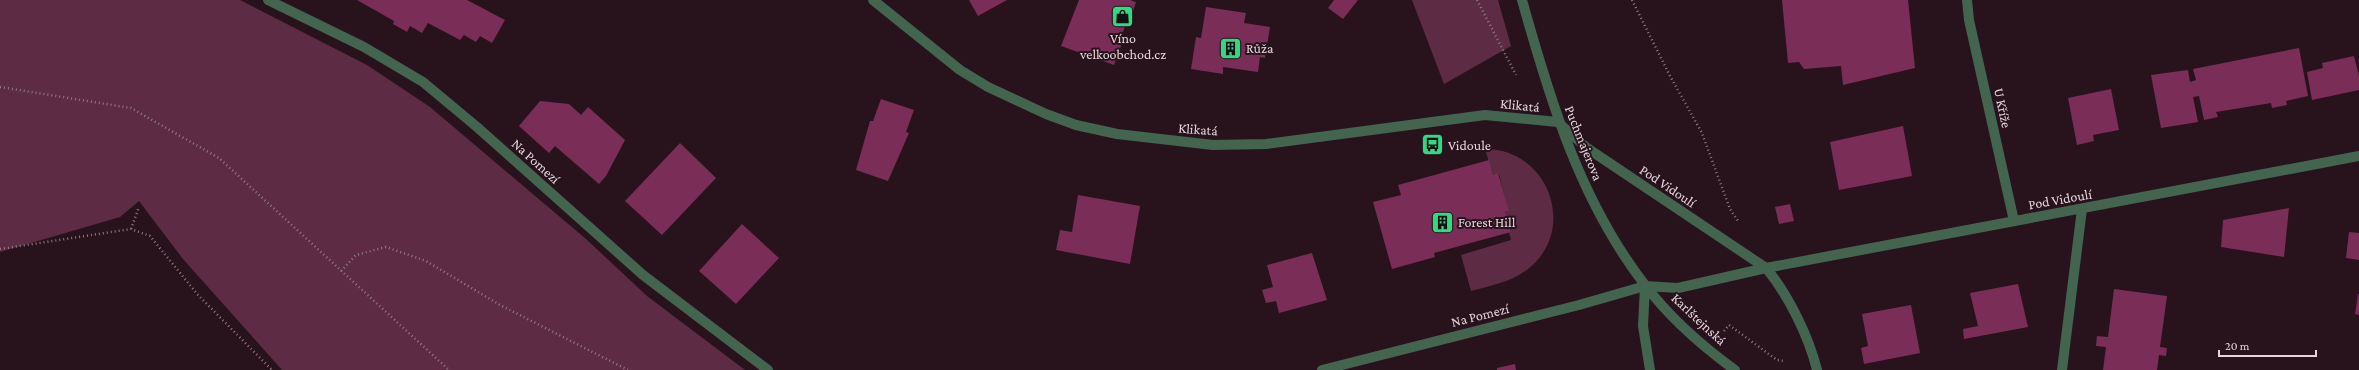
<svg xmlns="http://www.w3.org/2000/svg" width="2359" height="370" font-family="'Crimson Pro',serif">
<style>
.green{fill:#5e2b45}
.building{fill:#7a2d56}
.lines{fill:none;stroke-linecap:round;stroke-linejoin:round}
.path{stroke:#8e7c84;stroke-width:2.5;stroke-dasharray:1 3;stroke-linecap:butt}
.minor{stroke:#43644e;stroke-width:10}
.labels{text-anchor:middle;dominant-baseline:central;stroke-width:4;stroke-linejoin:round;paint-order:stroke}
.poi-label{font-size:14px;fill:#e5d5dc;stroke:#28131d;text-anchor:start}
.street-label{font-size:14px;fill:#e5d5dc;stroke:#28131d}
</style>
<rect width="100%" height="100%" fill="#28131d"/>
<g class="green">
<polygon points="0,0 240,0 367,65 430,107 586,239 647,296 745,370 282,370 183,259 139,201 120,217 0,252"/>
<polygon points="1412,0 1498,0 1511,46 1444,84"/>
<path d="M1485,149C1549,149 1578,230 1528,269C1512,282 1489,286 1471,291L1461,255L1511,240L1509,232L1511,231L1505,211L1508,210L1499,174L1493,175Z"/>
</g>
<g class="building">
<polygon points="357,0 467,0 505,20 492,43 480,36 476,42 464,35 460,40 428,23 422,33 410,26 407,32 393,24 394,21"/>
<polygon points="969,0 1007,0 978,16"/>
<polygon points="1079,0 1130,0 1136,2 1128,27 1125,26 1120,42 1122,43 1114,65 1061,46"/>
<polygon points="1334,0 1358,0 1343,19 1328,8"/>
<polygon points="1782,0 1908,0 1915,68 1843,85 1841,66 1804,69 1799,62 1788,63"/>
<polygon points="1206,7 1246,13 1244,23 1270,27 1265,58 1260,57 1258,72 1223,67 1223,74 1191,69 1196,37 1201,38"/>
<polygon points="2299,48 2308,96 2286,101 2287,105 2272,108 2271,103 2216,112 2218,117 2204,120 2199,96 2193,97 2198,122 2161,128 2151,75 2188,70 2190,82 2196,80 2193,69"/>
<polygon points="2354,56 2359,76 2359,90 2312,100 2307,72 2323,68 2322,63"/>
<polygon points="2111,89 2119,130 2093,135 2094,141 2077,145 2068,98"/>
<polygon points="881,99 914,110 906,132 909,133 888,181 856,170 870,121 873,121"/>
<polygon points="540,101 569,104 581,115 588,107 625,140 606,176 599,184 555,146 549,153 519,126"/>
<polygon points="1903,126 1912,176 1839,190 1830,142"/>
<polygon points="680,143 716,178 662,235 625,201"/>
<polygon points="1489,160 1493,175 1498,173 1509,211 1505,211 1511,232 1434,253 1435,257 1392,269 1373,202 1401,195 1398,185"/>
<polygon points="1078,195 1140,206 1130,264 1056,250 1060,230 1072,232"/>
<polygon points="1790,204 1794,221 1779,224 1775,207"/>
<polygon points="2289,208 2284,257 2221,247 2223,220"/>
<polygon points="742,224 779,258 736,304 699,271"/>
<polygon points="2349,232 2359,233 2359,260 2346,258"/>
<polygon points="1312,253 1327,300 1279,313 1276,301 1266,303 1262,290 1273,287 1267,265"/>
<polygon points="2018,284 2028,327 1964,339 1963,329 1978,326 1970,293"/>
<polygon points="2114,289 2167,296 2160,347 2167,348 2166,356 2159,355 2157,370 2103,370 2106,347 2096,346 2097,336 2108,337"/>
<polygon points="2358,294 2359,294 2359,315 2355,314"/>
<polygon points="1911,305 1920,353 1864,364 1861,348 1868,346 1862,314"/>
<polygon points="1515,364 1516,370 1497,370 1497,368"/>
</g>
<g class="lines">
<g class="path">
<polyline points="1477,0 1516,75"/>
<polyline points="1632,0 1670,76 1702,133 1730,209 1738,221"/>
<polyline points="0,87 131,108 219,158 449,370"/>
<polyline points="131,229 139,207"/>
<polyline points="0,249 131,229 150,236 198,295 272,370"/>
<polyline points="341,271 356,255 386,247 426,261 500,305 628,370"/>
<polyline points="1724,331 1729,325 1777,360 1784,361"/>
</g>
<g class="minor">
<polyline points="268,0 364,47 423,82 477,127 643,275 768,370"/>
<polyline points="873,0 960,70 988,87 1046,114 1076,125 1117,134 1213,145 1266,144 1485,115 1558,122"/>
<path d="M1522,0C1550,100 1580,201 1645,285C1670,318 1702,346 1735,370"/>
<polyline points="1967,0 1969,20 2014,221"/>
<path d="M1561,125L1587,148L1766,268C1788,294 1809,337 1817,370"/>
<polyline points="1645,286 1643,326 1650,370"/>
<polyline points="1322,370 1579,305 1645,286 1678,288 1766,268 2359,156"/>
<polyline points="2062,370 2082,209"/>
</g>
</g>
<defs>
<symbol id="shop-square" viewBox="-11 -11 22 22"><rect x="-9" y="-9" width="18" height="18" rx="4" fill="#32d882" stroke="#28131d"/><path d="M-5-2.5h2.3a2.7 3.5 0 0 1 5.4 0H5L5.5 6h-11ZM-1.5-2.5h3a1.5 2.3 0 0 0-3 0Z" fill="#111"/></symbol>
<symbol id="building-square" viewBox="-11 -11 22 22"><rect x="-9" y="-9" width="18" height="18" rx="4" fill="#32d882" stroke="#28131d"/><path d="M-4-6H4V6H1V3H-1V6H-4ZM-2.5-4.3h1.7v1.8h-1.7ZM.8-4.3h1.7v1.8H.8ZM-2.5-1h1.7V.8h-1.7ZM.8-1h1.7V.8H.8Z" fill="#111"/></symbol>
<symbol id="bus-square" viewBox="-11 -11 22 22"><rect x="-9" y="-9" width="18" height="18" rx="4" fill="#32d882" stroke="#28131d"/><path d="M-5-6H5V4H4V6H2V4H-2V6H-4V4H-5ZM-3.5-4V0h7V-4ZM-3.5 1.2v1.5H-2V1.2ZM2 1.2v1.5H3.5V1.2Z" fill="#111"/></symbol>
</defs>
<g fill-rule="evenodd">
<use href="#shop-square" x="1110" y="4" width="25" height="25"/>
<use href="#building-square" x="1218" y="36" width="25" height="25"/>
<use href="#bus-square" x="1420" y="132" width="25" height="25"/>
<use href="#building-square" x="1430" y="210" width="25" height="25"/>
</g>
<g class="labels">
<g class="poi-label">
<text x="1123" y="38" text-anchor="middle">Víno<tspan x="1123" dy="16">velkoobchod.cz</tspan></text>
<text x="1246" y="48">Růža</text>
<text x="1448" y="145">Vidoule</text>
<text x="1458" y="222">Forest Hill</text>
</g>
<g class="street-label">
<text transform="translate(1520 105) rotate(6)">Klikatá</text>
<text transform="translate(2003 108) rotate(78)">U Kříže</text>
<text transform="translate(1198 129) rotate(4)">Klikatá</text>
<text transform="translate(1584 143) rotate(68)">Puchmajerova</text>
<text transform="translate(536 161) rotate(42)">Na Pomezí</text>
<text transform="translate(1668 186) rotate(34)">Pod Vidoulí</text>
<text transform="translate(2060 199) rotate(-10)">Pod Vidoulí</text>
<text transform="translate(1480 315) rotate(-14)">Na Pomezí</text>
<text transform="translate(1699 319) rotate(43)">Karlštejnská</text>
</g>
</g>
<path d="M2219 350v6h97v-6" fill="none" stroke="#e5d5dc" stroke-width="2"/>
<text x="2225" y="350" font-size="12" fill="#e5d5dc" stroke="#28131d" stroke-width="3" paint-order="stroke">20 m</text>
</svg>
